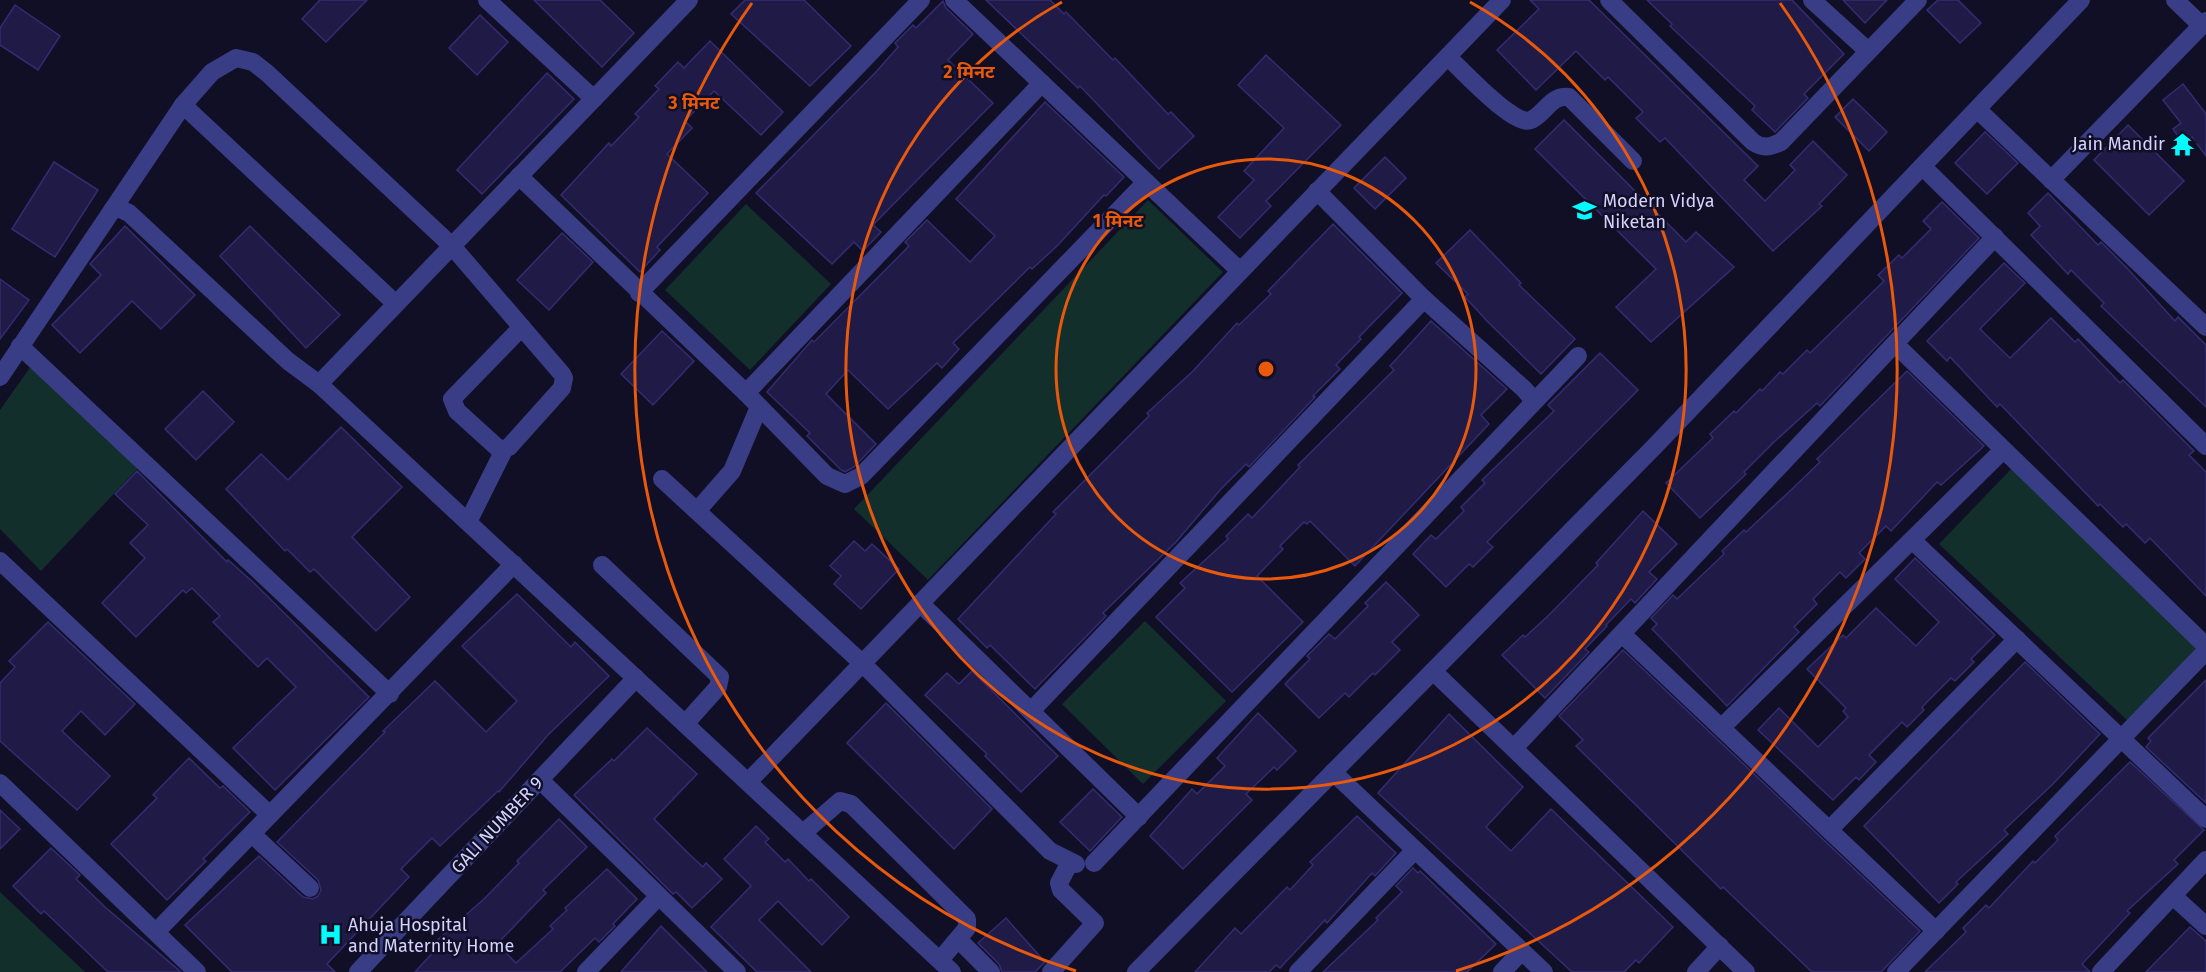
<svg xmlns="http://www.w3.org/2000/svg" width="2206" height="972" font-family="'Fira Sans','Noto Sans Devanagari',sans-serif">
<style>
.green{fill:#122f2c}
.building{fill:#1f1b46;stroke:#342c73;stroke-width:1.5}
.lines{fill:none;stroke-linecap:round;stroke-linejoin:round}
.minor{stroke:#393d85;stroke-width:18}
.ring{fill:none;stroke:#e8590c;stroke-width:3}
.labels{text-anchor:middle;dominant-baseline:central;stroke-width:5;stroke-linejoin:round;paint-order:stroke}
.poi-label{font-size:18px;fill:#d4d3ff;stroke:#100f25;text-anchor:start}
.street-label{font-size:18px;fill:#d4d3ff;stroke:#100f25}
.centre{fill:#e8590c;stroke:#100f25;stroke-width:3}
.ring-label{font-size:18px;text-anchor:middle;font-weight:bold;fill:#e8590c;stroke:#100f25;stroke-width:5;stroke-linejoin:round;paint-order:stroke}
</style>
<rect width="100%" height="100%" fill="#100f25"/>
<g class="green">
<polygon points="1148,200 1223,272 928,580 854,509"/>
<polygon points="746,204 831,284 750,370 665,290"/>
<polygon points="34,362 140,466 41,571 0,529 0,410"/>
<polygon points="2013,467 2202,647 2129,722 1939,544"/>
<polygon points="1145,621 1226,701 1143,784 1062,704"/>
<polygon points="0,892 85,972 0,972"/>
</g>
<g class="building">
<polygon points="320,0 367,0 326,42 302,19"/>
<polygon points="534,0 600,0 634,33 602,67"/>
<polygon points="745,0 804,0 851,46 810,86 731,14"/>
<polygon points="986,0 1050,0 1064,14 1066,12 1113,60 1115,58 1168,114 1171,112 1194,136 1159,169 1080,86 1078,88"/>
<polygon points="1530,0 1589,0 1758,166 1744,180 1765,201 1795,170 1790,165 1813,141 1847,175 1819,204 1822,206 1773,251 1665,138 1660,142 1636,118 1643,112 1608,77 1605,80 1576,51 1536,90 1497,50 1539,9"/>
<polygon points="1647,0 1792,0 1844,54 1804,94 1808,98 1775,132 1752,110 1755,106 1670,26 1672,24"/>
<polygon points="1843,0 1887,0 1865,23"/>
<polygon points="1938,0 1958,0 1981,23 1960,43 1927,10"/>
<polygon points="943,1 946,8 973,34 948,60 993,103 873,225 881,232 863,251 854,242 832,264 756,193 875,73 898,47 895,43 913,25 916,28"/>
<polygon points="15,5 60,36 38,70 0,45 0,28"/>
<polygon points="480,15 508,42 477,75 449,48"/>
<polygon points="710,41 783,112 761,135 714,91 685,121 692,128 667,154 708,193 657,247 660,250 640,272 561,195 609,143 611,146 639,117 635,114 659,89 655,86 678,62 684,68"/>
<polygon points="1266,55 1341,125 1266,201 1271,206 1240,238 1218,217 1254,180 1244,171 1284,128 1238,85"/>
<polygon points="547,73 574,99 482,194 457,170"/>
<polygon points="2183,84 2206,114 2206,156 2192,137 2183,144 2173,129 2181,123 2163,100"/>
<polygon points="1853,99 1887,132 1869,151 1835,117"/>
<polygon points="1045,102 1124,177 1106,196 1104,195 1057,246 1032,269 1030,267 953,343 959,349 942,368 937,363 888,409 848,370 826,394 876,444 854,467 845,472 841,470 807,436 810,433 767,392 812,340 814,342 909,246 905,242 927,220 970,262 995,236 956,199"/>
<polygon points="1564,120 1686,242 1696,232 1734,267 1651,342 1616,307 1656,269 1535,149"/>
<polygon points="2128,125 2184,181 2149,215 2094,160"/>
<polygon points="1985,132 2018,163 1987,194 1955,163"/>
<polygon points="1385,157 1406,178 1375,209 1354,188"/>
<polygon points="54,162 98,190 55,257 12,229"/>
<polygon points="2048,193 2098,245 2101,242 2127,268 2175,321 2178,317 2206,345 2206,407 2101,306 2104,303 2071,270 2068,274 2031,235 2040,226 2028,213"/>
<polygon points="1942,202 1979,238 1820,406 1817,403 1774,442 1744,472 1746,474 1700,518 1666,483 1713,438 1710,434 1734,411 1736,413 1760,389 1762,391 1780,372 1783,374 1807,350 1810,353 1884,281 1878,275 1899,255 1902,258 1931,229 1923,221"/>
<polygon points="1333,224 1402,293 1359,337 1361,339 1336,365 1340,369 1313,396 1315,397 1249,467 1246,464 1221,489 1176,542 1103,613 1106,616 1035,689 990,645 987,648 958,619 1056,514 1053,512 1149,416 1147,413 1193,371 1237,323 1239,325 1271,294 1268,291"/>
<polygon points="125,226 195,295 161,329 132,301 80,353 52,325 101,275 90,264"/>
<polygon points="250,226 340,315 306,348 220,256"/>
<polygon points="1470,230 1521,283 1519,285 1575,339 1541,374 1487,321 1465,297 1468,294 1436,263"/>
<polygon points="562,233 593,262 549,310 517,280"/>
<polygon points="2004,263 2025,283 1980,329 2010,358 2051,318 2075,342 2078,339 2120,383 2123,380 2194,451 2189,455 2206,472 2206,596 2150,538 2145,543 2126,524 2123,527 2100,504 2098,506 2000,404 1997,407 1950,357 1947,361 1927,341"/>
<polygon points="0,279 29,300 0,339"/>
<polygon points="1431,321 1507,389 1481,415 1489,424 1355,566 1310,521 1307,524 1304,522 1280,546 1283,549 1257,576 1303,622 1232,692 1156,617 1185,588 1180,583 1228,539 1226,536 1248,514 1252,518 1300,467 1298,465 1394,370 1390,366"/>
<polygon points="662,331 694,361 653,405 621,374"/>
<polygon points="1600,353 1638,390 1487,542 1493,547 1473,567 1469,564 1446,587 1413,554 1431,535 1436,539 1464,511 1461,507 1485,483 1482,480 1554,411 1548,405"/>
<polygon points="1907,371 1984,446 1941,485 1937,482 1891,531 1886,526 1859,553 1865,559 1846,578 1840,572 1813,599 1817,604 1794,627 1799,632 1727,706 1652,629 1657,624 1651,618 1673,595 1677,599 1724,554 1722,551 1744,530 1746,532 1791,490 1820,462 1817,459"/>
<polygon points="203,391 234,422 196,460 165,429"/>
<polygon points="341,427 402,487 352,537 410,597 376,631 314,569 310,572 287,549 285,551 226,489 261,454 288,480"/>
<polygon points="137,471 227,562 228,560 253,582 369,697 275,790 233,748 296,687 267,658 258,667 213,622 220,616 192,588 186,593 183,590 136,637 102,603 145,558 130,543 148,525 115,494"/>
<polygon points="1643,511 1677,544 1649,572 1657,579 1635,603 1631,599 1606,625 1607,626 1585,649 1589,652 1545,698 1502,655 1523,635 1525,637 1550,614 1598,565 1596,563"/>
<polygon points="854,541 865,551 872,544 899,569 861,609 834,584 841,576 830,566"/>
<polygon points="1915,558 1995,635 1971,659 1974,662 1955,681 1951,678 1922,707 1924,710 1907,727 1902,722 1869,755 1876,762 1859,780 1856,777 1833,800 1758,730 1779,708 1818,747 1848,717 1843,711 1846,708 1807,669 1843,635 1846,638 1876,608 1916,646 1939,622 1895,579"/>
<polygon points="1386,582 1419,615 1392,642 1400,650 1375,675 1373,673 1349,697 1345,693 1319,718 1285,684 1310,659 1307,656 1329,634 1335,639 1368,606 1365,603"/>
<polygon points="517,594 571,647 575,642 609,676 548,735 499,792 498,791 440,846 432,838 401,869 409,877 327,964 335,972 232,972 185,925 259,856 303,897 313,899 318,896 321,890 318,880 277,842 385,732 383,731 435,681 486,732 517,701 462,646"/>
<polygon points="48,622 135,704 105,735 81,711 62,731 110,776 77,810 0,741 0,683 15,667 9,661"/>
<polygon points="1623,650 1920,931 1881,972 1812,972 1723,887 1721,889 1576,746 1583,740 1559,716"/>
<polygon points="2025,662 2100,734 2053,784 2004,830 2008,834 1956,882 1958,884 1939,903 1864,826"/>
<polygon points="972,671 1058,756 1021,792 985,756 987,754 925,695 947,673 959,684"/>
<polygon points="2206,680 2206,803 2146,747 2151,741 2148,738"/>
<polygon points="886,703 992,809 954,849 847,743"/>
<polygon points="1258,713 1296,751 1277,770 1274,767 1246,794 1252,800 1183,869 1150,836 1192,789 1197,794 1225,766 1217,758"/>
<polygon points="1449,714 1523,787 1486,827 1511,851 1551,809 1673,927 1639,963 1636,960 1624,972 1572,972 1378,793"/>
<polygon points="647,728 697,774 654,819 689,854 703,867 706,863 722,879 692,908 676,892 673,894 574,795 612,759 614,761"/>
<polygon points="189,758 220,788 223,786 250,812 203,859 206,861 167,900 111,844 157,798 153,795"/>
<polygon points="2130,762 2204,830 2174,860 2178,864 2127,911 2130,913 2082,964 2090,972 1925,972 1966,932 1963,928 1986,905 1989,908 2033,861 2035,863 2058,840 2055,836"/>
<polygon points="1093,789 1122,817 1090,851 1060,822"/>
<polygon points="0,810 20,829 0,849"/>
<polygon points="1357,816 1396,853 1375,876 1372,873 1327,923 1325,920 1280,968 1276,965 1269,972 1195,972 1235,928 1241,934 1287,887 1290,890 1313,865 1310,862"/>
<polygon points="559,819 587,847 543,890 546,893 497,944 516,963 553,929 550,926 567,910 565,908 607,869 637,899 613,924 615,926 599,942 595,938 560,972 415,972 437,948 433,944 485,898 519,863 517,861"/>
<polygon points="756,826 769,839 765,842 785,862 788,859 809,881 811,879 849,917 822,945 778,901 759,920 811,972 757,972 711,927 751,886 724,859"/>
<polygon points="51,848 80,875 76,879 105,907 181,972 108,972 44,911 41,914 13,886"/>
<polygon points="1413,868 1418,873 1420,871 1496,944 1467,972 1323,972 1378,920 1376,918 1402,892 1396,886"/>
<polygon points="1006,918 1045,962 1035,972 1002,972 999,964 978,943"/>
<polygon points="661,926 707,972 621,972"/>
<polygon points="2190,927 2206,941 2206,972 2146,972"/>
</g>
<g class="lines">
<g class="minor">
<polyline points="487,0 594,99"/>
<polyline points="954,0 1240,271"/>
<path d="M1609,0L1753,142C1763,149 1770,147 1781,142L1918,0"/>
<polyline points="1812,0 1868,51"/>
<polyline points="2175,0 2202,26"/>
<path d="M1448,57C1461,69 1515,128 1531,120C1546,113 1550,95 1569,97L1633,161"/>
<polyline points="183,105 396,304"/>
<polyline points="1978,110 2206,327"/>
<polyline points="1923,167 2206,446"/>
<polyline points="519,176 746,393 827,476 845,484 861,476 1146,182"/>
<polyline points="2051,180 2206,21"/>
<polyline points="1317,191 1424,299 1524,389 1531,397 1531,405"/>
<polyline points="113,209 118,208 129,213 288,361 319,384 952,972"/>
<polyline points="639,293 921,0"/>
<polyline points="1895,344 2206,646"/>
<polyline points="20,346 390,694"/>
<polyline points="0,377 183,105 212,72 236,58 253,62 267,73 452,246 562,374 564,378 562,388 509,447 500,450 457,411 452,399 522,327"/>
<polyline points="319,384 689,0"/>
<polyline points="746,393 1042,83"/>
<polyline points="662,479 862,663 1050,851 1076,864"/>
<polyline points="697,511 732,471 759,407"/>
<polyline points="468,522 504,450"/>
<polyline points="1912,540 2206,819"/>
<polyline points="0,561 270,815"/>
<polyline points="602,565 720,677 718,687 685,724"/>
<polyline points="920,603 1139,817"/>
<polyline points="1622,634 1936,931"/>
<polyline points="1433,671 1746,972"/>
<polyline points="1031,711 1424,299"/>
<polyline points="1722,727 2003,450"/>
<polyline points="1514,748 1995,237"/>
<polyline points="1333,772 1544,972"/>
<polyline points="540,780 737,972"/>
<polyline points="748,782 1502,0"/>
<polyline points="0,783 197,972"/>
<polyline points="1830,829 2017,639"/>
<polyline points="803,833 840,801 851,804 967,919 967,928 940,960"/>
<polyline points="252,834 310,888"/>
<polyline points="1094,863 1578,356"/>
<polyline points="2173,896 2206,926"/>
<polyline points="156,932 514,564"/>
<polyline points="958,939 991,972"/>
<polyline points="358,972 636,678"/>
<polyline points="586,972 659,896"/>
<polyline points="1051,972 1095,923 1061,890 1059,883 1070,862"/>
<polyline points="1136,972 1654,447 2081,0"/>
<polyline points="1298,972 1415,850"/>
<polyline points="1502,972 1522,951"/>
<polyline points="1696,972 1720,946"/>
<polyline points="1896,972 2206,651"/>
<polyline points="2101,972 2206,860"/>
</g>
</g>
<g class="ring">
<circle cx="1266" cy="369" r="210"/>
<path d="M1470 2A420 420 0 1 1 1062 2"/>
<path d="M1076 971A631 631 0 0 1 752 3M1780 3A631 631 0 0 1 1456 971"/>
</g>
<defs>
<symbol id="temple-bare" viewBox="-9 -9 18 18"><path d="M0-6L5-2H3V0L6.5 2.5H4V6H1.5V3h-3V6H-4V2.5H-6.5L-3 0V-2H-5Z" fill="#00fcfe" stroke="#100f25" stroke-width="2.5" paint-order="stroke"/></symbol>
<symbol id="school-bare" viewBox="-9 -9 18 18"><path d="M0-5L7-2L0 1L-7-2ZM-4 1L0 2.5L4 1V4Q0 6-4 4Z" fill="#00fcfe" stroke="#100f25" stroke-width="2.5" paint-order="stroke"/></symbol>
<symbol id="hospital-bare" viewBox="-9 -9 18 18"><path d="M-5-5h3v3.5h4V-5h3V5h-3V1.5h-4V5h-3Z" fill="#00fcfe" stroke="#100f25" stroke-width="2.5" paint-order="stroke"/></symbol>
</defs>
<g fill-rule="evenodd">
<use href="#temple-bare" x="2166" y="128" width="33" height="33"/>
<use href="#school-bare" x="1568" y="194" width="33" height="33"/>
<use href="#hospital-bare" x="314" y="918" width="33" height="33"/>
</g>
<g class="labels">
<g class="poi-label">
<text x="2165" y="144" text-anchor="end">Jain Mandir</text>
<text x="1603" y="201">Modern Vidya<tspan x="1603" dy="21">Niketan</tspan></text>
<text x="348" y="925">Ahuja Hospital<tspan x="348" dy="21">and Maternity Home</tspan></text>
</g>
<g class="street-label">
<text transform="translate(497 825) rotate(-47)">GALI NUMBER 9</text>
</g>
</g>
<circle cx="1266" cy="369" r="9" class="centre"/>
<g class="ring-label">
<text x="969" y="78">2 मिनट</text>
<text x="694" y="109">3 मिनट</text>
<text x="1118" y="227">1 मिनट</text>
</g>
</svg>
